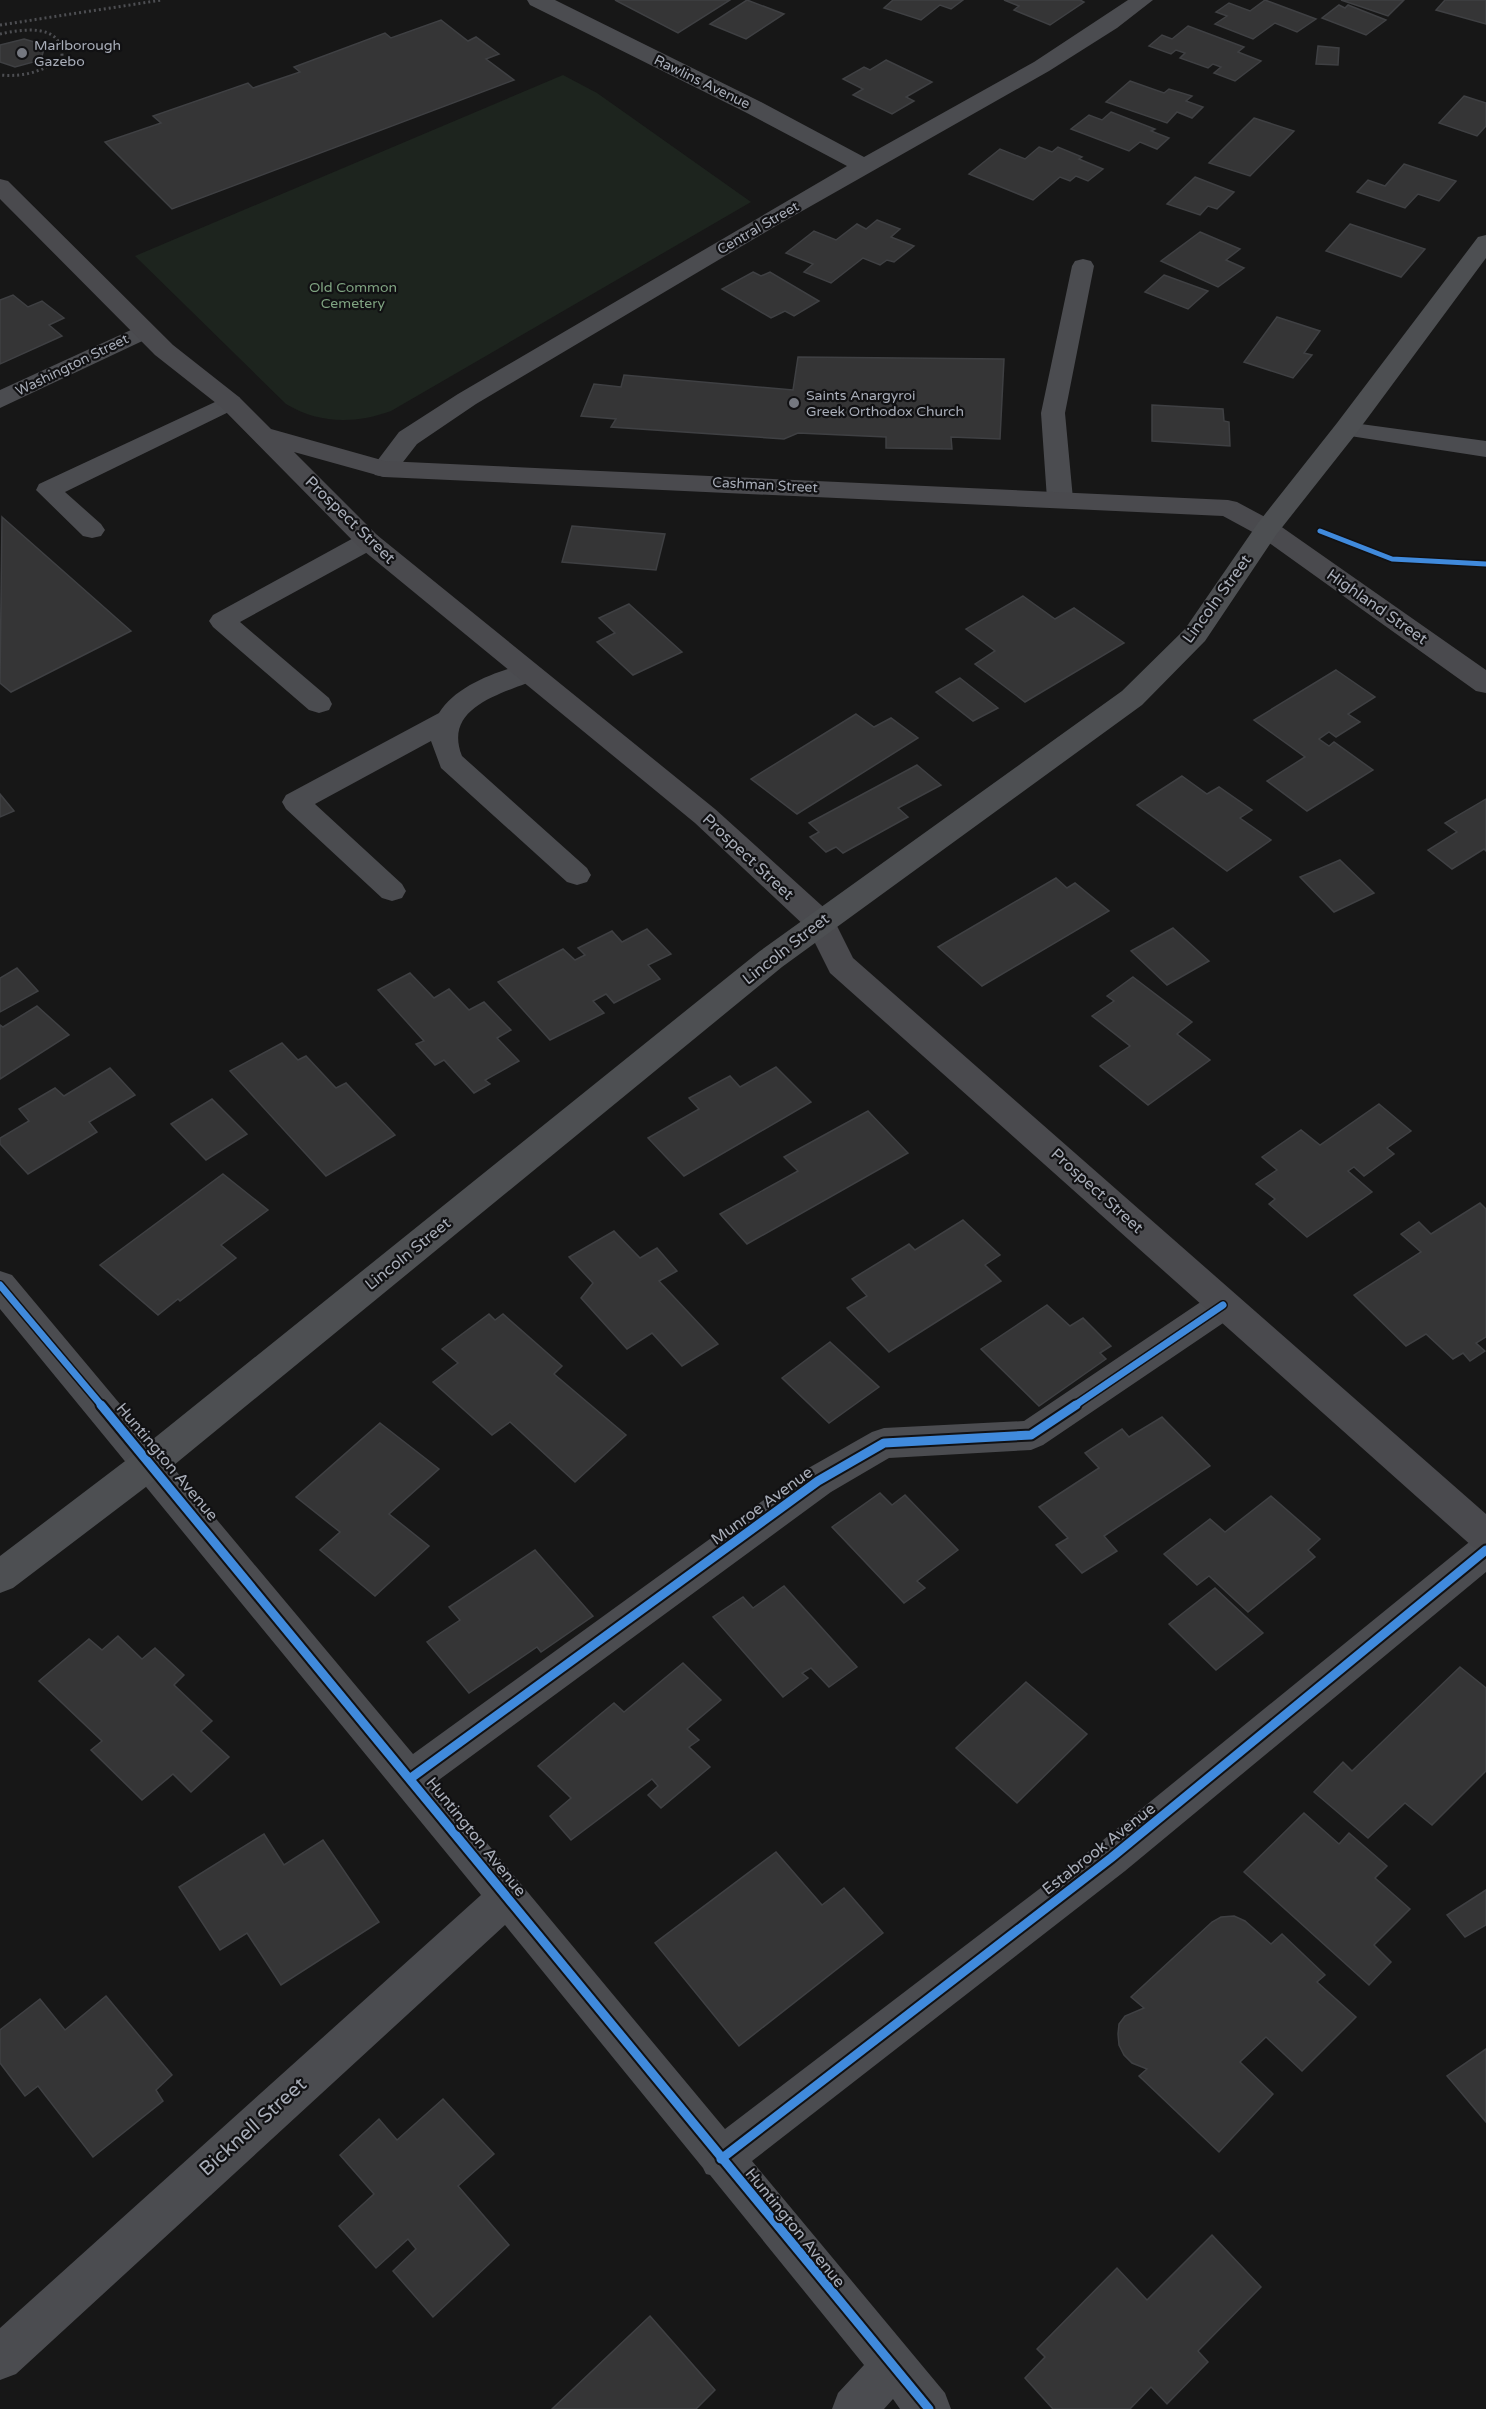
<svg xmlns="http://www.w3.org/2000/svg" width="1486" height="2409" font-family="'Varela Round',sans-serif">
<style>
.green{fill:#1d241e}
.building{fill:#353536;stroke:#3f4043;stroke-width:1.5}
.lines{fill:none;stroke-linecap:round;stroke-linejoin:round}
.path{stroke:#4d4e52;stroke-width:3;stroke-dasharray:2 3;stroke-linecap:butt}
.lane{fill:#4b4c50;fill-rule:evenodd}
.street{fill:#4b4c50;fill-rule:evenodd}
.secondary{fill:#4a4a4e;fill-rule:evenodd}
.primary{fill:#4d4f52;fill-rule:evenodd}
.cycleway-far2-casing{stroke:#111113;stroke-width:8}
.cycleway-far1-casing{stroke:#111113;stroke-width:10}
.cycleway-casing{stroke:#111113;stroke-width:13}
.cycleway-far2{stroke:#408adc;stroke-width:5}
.cycleway-far1{stroke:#408adc;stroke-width:7}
.cycleway{stroke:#408adc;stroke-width:9}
.poi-dot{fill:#757880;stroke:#111113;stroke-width:2}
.labels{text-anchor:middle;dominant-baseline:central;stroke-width:4.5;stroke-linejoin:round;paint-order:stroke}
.far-poi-label{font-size:14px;fill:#a8adb8;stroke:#111113;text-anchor:start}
.far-street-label{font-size:14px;fill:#a8adb8;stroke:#111113}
.far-park-label{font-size:14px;fill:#7fa381;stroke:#111113}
.street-label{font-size:16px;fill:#a8adb8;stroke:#111113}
.near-street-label{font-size:20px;fill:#a8adb8;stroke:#111113}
</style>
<rect width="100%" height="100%" fill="#171717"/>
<path class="green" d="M563,75L597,93L751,202L391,411C355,424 319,424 286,404L135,256Z"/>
<g class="building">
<polygon points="615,0 730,0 678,33"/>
<polygon points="747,0 784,14 746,39 710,24"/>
<polygon points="893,0 963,0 951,9 940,5 921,20 884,8"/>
<polygon points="1004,0 1080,0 1084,2 1050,25 1014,10 1019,6"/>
<polygon points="1265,0 1316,19 1297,32 1275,23 1253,39 1215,24 1227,16 1216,12 1229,3 1250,11"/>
<polygon points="1341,0 1404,0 1388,16"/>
<polygon points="1445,0 1486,0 1486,24 1436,10"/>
<polygon points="1339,5 1345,8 1348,5 1386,20 1366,35 1322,18"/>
<polygon points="441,20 468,41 476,37 499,54 486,59 514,80 172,209 105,142 161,123 153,116 248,83 253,88 300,72 294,67 385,33 391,38"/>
<polygon points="1188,26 1244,47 1238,52 1261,61 1235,81 1214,73 1221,67 1213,64 1208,68 1180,58 1185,53 1176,50 1171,54 1149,46 1162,35 1172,39"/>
<polygon points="24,39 45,45 41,60 15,67 0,62 0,45"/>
<polygon points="1318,46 1339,48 1338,65 1316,64"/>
<polygon points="886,60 932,82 906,97 914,101 892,114 853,95 863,89 843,79 864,67 870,70"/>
<polygon points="1130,81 1164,93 1169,89 1192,96 1186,101 1203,107 1192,118 1177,112 1167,123 1106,102"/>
<polygon points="1464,96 1486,103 1486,126 1477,136 1439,123"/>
<polygon points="1111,112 1155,129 1151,131 1169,138 1157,149 1140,142 1129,151 1071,129 1089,115 1102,120"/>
<polygon points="1254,118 1294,131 1250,176 1209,163"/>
<polygon points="1039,147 1052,152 1058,147 1082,157 1079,159 1103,169 1088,181 1076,176 1070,181 1060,177 1033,200 969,174 1000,149 1025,159"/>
<polygon points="1404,164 1456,181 1439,201 1418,194 1405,208 1357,192 1368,180 1385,186"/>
<polygon points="1195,177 1234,192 1217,209 1208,206 1200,215 1167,204"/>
<polygon points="877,220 900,229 891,237 914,246 894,262 887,260 880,265 863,258 831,283 804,272 813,264 786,253 814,231 836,240 857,224 866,229"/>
<polygon points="1350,224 1425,249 1401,277 1326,251"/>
<polygon points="1200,232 1240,249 1226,260 1244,268 1218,287 1161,261"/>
<polygon points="753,272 761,276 770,272 819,301 794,316 785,311 771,318 722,289"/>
<polygon points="1164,275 1208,291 1188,309 1145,292"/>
<polygon points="13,295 28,307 42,301 64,318 49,325 62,336 0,364 0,300"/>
<polygon points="1277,317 1320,331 1304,353 1312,355 1293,378 1244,362"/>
<polygon points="798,357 1004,359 1000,439 951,437 952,449 886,448 886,437 798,433 784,439 611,427 616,419 581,416 594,384 621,387 624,375 793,390"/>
<polygon points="1152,405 1223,409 1224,421 1229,422 1230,446 1152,441"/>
<polygon points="2,517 131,631 11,692 0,683"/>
<polygon points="572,526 665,534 656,570 562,562"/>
<polygon points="1023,596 1055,619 1074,608 1124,643 1025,702 975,664 995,651 966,629"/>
<polygon points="629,604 682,652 633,675 597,642 615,633 599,618"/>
<polygon points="1336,670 1375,697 1348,714 1360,722 1336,737 1329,732 1319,739 1329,746 1334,742 1373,770 1307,811 1267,781 1305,757 1254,720"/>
<polygon points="960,678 998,708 973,721 936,692"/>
<polygon points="856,714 874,727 891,718 918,738 797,814 751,779"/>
<polygon points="917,765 941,785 898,808 908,817 843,853 836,847 826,852 810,837 819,832 809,823"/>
<polygon points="1182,776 1207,794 1219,787 1252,810 1240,818 1271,840 1227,871 1137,805"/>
<polygon points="0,794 14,811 0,817"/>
<polygon points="1486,799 1486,851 1484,849 1452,869 1428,850 1457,832 1445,823"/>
<polygon points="1340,860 1374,893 1334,912 1300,877"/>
<polygon points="1056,878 1067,888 1075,883 1109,911 982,986 938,947"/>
<polygon points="1173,928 1209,961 1167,985 1131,951"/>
<polygon points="647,929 671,954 648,965 660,979 614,1003 606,994 593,1001 604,1013 550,1040 498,982 563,949 575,960 585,955 578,948 612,931 622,942"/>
<polygon points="17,968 38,991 0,1012 0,978"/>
<polygon points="410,973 434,998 449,989 469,1010 484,1002 511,1030 497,1038 519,1061 485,1080 490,1084 474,1093 444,1060 435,1065 416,1044 424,1041 378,990"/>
<polygon points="1133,977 1192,1022 1177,1034 1210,1060 1148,1105 1100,1066 1130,1046 1092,1016 1114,1001 1107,996"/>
<polygon points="37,1006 69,1035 0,1079 0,1025 3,1027"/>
<polygon points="282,1043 298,1060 306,1056 336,1088 346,1083 395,1135 326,1176 230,1071"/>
<polygon points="776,1067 811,1102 684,1176 648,1138 699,1109 689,1098 730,1076 740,1087"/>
<polygon points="110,1068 135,1095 89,1122 97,1132 28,1174 0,1144 0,1138 29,1121 19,1109 55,1088 64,1096"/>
<polygon points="212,1099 247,1134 206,1160 171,1124"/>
<polygon points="1379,1104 1411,1131 1387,1148 1394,1154 1364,1176 1354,1167 1348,1171 1372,1192 1307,1237 1269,1204 1275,1199 1256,1184 1277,1170 1262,1157 1301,1130 1320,1145"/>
<polygon points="868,1111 908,1153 747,1244 720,1214 798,1171 784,1157"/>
<polygon points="223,1174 268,1210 221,1245 236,1258 180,1301 178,1299 158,1315 100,1265"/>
<polygon points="1480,1203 1486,1209 1486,1337 1476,1343 1485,1351 1470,1361 1463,1353 1453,1359 1426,1334 1406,1346 1354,1295 1421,1252 1401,1234 1419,1222 1431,1234"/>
<polygon points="963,1220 1000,1255 985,1265 1001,1281 889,1352 847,1308 867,1296 852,1279 909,1244 915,1250"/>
<polygon points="614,1231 640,1258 657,1248 677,1271 659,1281 718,1344 682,1366 652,1333 627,1349 581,1298 593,1283 569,1257"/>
<polygon points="1047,1305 1070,1326 1083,1318 1111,1346 1100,1353 1106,1359 1039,1406 981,1349"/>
<polygon points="489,1314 495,1320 503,1314 562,1366 554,1374 626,1435 575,1482 510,1422 492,1435 433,1382 458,1363 442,1349"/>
<polygon points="830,1342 879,1387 829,1423 782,1378"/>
<polygon points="1162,1417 1210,1466 1104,1536 1117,1551 1082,1573 1056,1545 1068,1538 1039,1507 1099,1468 1085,1453 1122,1429 1129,1437"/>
<polygon points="380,1423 439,1469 389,1514 429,1546 375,1596 320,1550 340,1532 296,1497"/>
<polygon points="880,1493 892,1505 905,1495 958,1550 917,1581 925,1588 904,1603 832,1527"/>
<polygon points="1271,1496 1320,1539 1308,1550 1315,1557 1248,1612 1209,1576 1197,1585 1164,1554 1210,1519 1225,1532"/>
<polygon points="535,1550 593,1616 541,1652 537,1647 469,1693 427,1642 460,1620 449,1607"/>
<polygon points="784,1586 857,1667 829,1687 811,1668 802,1673 808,1678 783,1697 713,1617 743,1597 753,1608"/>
<polygon points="1215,1588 1263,1633 1216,1670 1169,1624"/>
<polygon points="118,1636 142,1659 155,1648 184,1675 174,1685 212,1721 201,1731 229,1757 191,1792 173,1774 142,1800 91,1750 102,1741 39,1681 89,1639 102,1650"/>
<polygon points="683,1663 721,1700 687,1729 699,1740 689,1747 710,1767 661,1808 648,1795 658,1786 652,1779 571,1840 550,1816 571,1798 538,1766 614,1703 624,1712"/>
<polygon points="1460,1667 1486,1688 1486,1771 1432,1825 1405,1803 1368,1838 1314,1792 1343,1762 1352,1771"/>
<polygon points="1026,1682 1087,1734 1017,1803 956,1748"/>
<polygon points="1304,1813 1339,1844 1349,1833 1387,1866 1375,1878 1410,1909 1374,1945 1391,1962 1369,1985 1244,1872"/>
<polygon points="264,1834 284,1865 323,1840 379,1922 281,1985 247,1933 220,1950 179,1887"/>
<polygon points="776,1852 822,1905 844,1888 883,1933 739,2046 655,1943"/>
<polygon points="1486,1890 1486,1925 1465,1937 1447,1915"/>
<polygon points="1234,1916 1245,1921 1271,1944 1282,1934 1325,1975 1317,1982 1356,2017 1302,2071 1266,2037 1240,2062 1273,2094 1219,2152 1139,2076 1147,2069 1132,2063 1124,2055 1119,2045 1118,2034 1119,2024 1125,2016 1144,2008 1131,1997 1212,1922 1221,1917"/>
<polygon points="106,1996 172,2075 156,2090 163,2101 93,2157 38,2086 25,2096 0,2063 0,2030 40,1999 65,2030"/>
<polygon points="1486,2049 1486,2122 1447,2076"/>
<polygon points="443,2099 494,2154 458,2186 509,2245 433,2317 393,2271 416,2249 408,2239 376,2268 339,2226 374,2194 340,2155 379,2119 397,2140"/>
<polygon points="1212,2235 1261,2287 1198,2351 1208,2362 1167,2404 1151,2387 1130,2409 1053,2409 1025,2378 1045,2357 1037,2349 1117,2268 1147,2300"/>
<polygon points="650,2316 715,2390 696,2409 552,2409"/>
</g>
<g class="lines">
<g class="path">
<polyline points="0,25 162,0"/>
<path d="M0,34C23,29 62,23 62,56C44,72 24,77 0,75"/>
</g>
<g class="lane">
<polygon points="1083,259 1091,261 1094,266 1065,413 1073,499 1069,505 1060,507 1051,505 1047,499 1041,413 1072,266 1075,261"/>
<polygon points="230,395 239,397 242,402 239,407 65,492 101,524 105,530 101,536 92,538 83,536 36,490 39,484"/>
<polygon points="1346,422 1486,441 1486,457 1337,434 1334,429 1337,424"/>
<polygon points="368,533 377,535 381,541 377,547 240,622 329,698 332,704 329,710 319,713 309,710 213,627 209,621 213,615 359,535"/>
<path d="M528,663L537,666L541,672C535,682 524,684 514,688C483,700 446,716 462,756L587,868L591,875L587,882L577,885L567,882L441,768L431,741L315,804L402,884L406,891L402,898L392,901L382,898L286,809L282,802L286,795L439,713C456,685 498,671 528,663Z"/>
</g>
<g class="street">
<polygon points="527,0 555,0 761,102 864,157 1034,62 1128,0 1153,0 1117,28 1049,71 774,227 476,404 417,444 393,475 384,477 375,475 371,469 399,432 458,394 847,166 745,112 530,5"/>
<polygon points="144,324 153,326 156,331 153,336 0,408 0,390"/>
<polygon points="0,1271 12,1275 413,1754 805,1470 872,1432 884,1428 1024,1421 1211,1295 1223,1291 1235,1295 1240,1305 1235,1315 1043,1445 1031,1450 889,1458 831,1492 436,1782 725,2129 1097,1845 1473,1539 1486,1534 1486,1572 1125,1871 752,2161 945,2393 951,2409 900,2409 893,2399 884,2409 832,2409 838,2393 864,2365 710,2175 706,2174 703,2168 505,1925 16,2374 0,2380 0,2328 481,1895 0,1309"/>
</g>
<polygon class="secondary" points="0,179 8,181 173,345 239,397 271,429 385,461 1228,500 1237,502 1276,523 1486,670 1486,693 1476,691 1258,535 1223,516 384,477 294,452 377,535 715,809 831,914 853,958 1486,1514 1486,1552 1473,1547 830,973 808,929 695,823 359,547 221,407 155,355 0,199"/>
<polygon class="primary" points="1486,235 1486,258 1355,435 1276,535 1205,641 1142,705 782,967 163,1474 13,1588 0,1593 0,1556 137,1452 760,951 1122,691 1185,629 1258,523 1337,423 1478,237"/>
<defs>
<polyline id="cycleway-far2" points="1320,531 1392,559 1486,564"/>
<g id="cycleway-far1">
<polyline points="0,1285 102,1406"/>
<polyline points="1074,1406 1223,1305"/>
</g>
<g id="cycleway">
<polyline points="101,1405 929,2409"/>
<polyline points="411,1778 818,1481 884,1443 1031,1435 1076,1405"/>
<polyline points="721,2159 1111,1858 1486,1550"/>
</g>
</defs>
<use href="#cycleway-far2" class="cycleway-far2-casing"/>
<use href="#cycleway-far1" class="cycleway-far1-casing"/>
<use href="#cycleway" class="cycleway-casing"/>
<use href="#cycleway-far2" class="cycleway-far2"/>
<use href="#cycleway-far1" class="cycleway-far1"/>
<use href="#cycleway" class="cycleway"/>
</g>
<g class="poi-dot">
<circle cx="22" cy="53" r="6"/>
<circle cx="794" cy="403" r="6"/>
</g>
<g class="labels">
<g class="far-poi-label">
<text x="34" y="45">Marlborough<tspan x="34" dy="16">Gazebo</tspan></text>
<text x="806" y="395">Saints Anargyroi<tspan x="806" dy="16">Greek Orthodox Church</tspan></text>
</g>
<g class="far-street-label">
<text transform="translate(702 82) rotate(26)">Rawlins Avenue</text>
<text transform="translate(758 228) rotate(-30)">Central Street</text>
<text transform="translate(72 365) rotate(-26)">Washington Street</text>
<text transform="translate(765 485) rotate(3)">Cashman Street</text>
</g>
<g class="far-park-label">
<text x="353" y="287">Old Common<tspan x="353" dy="16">Cemetery</tspan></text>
</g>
<g class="street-label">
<text transform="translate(350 520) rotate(44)">Prospect Street</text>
<text transform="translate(1217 599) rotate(-54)">Lincoln Street</text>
<text transform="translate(1377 607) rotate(35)">Highland Street</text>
<text transform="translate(748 857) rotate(43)">Prospect Street</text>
<text transform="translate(786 949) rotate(-38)">Lincoln Street</text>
<text transform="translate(1097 1191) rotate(42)">Prospect Street</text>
<text transform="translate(408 1254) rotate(-39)">Lincoln Street</text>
<text transform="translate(167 1462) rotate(50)">Huntington Avenue</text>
<text transform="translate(762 1506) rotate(-36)">Munroe Avenue</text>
<text transform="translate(476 1837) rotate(51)">Huntington Avenue</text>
<text transform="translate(1099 1849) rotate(-38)">Estabrook Avenue</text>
<text transform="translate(795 2228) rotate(51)">Huntington Avenue</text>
</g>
<g class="near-street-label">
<text transform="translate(253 2127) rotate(-42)">Bicknell Street</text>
</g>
</g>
</svg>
